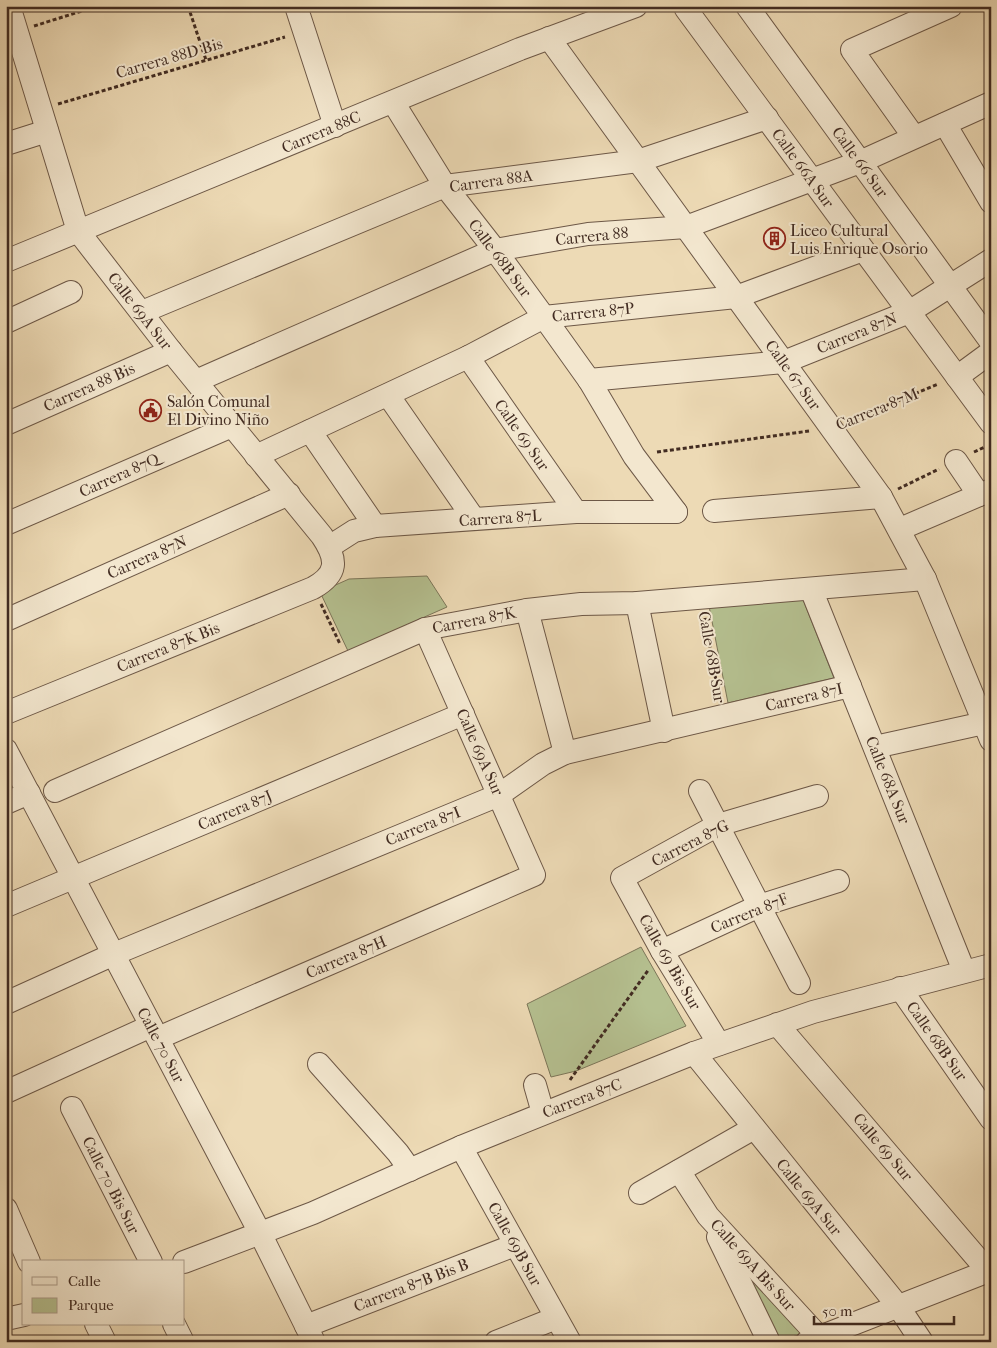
<svg xmlns="http://www.w3.org/2000/svg" width="997" height="1348" font-family="'IM FELL French Canon',serif">
<style>
.green{fill:#b5c090;stroke:#7c7659}
.lines{fill:none;stroke-linecap:round;stroke-linejoin:round}
.minor-casing{stroke:#6d5847;stroke-width:24}
.path{stroke:#422c22;stroke-width:3;stroke-dasharray:4 2.5;stroke-linecap:butt}
.minor{stroke:#f3e7cf;stroke-width:22}
.labels{text-anchor:middle;dominant-baseline:central;stroke-width:4;stroke-linejoin:round;paint-order:stroke}
.street-label{font-size:16px;fill:#422c22;stroke:#f3e7cf}
.poi-label{font-size:16px;fill:#422c22;stroke:#f3e7cf;text-anchor:start}
</style>
<rect width="100%" height="100%" fill="#eddab5"/>
<filter id="stains"><feTurbulence type="fractalNoise" baseFrequency=".004" numOctaves="4"/><feColorMatrix values="0 0 0 0 .2 0 0 0 0 .09 0 0 0 0 .02 0 0 0 .5 -.17"/></filter>
<radialGradient id="worn" r=".72"><stop offset=".6" stop-color="#630" stop-opacity="0"/><stop offset="1" stop-color="#630" stop-opacity=".3"/></radialGradient>
<g class="green">
<polygon points="427,576 447,607 348,651 320,592 349,579"/>
<polygon points="802,597 834,678 728,703 709,606"/>
<polygon points="641,947 686,1026 576,1071 551,1077 527,1004"/>
<polygon points="720,1234 807,1332 780,1341"/>
</g>
<g class="lines">
<defs>
<g id="minor">
<polyline points="296,6 335,126"/>
<polyline points="747,6 991,342"/>
<polyline points="686,9 991,423"/>
<polyline points="549,38 881,497 925,579 991,740"/>
<polyline points="393,102 445,186 495,250 544,317 589,380 634,456 676,512"/>
<polyline points="945,124 991,202"/>
<polyline points="914,137 852,50 951,6"/>
<polyline points="6,144 47,131"/>
<polyline points="6,261 520,49 636,6"/>
<polyline points="142,312 445,186 638,161 767,118"/>
<polyline points="6,322 71,292"/>
<polyline points="468,357 576,512"/>
<polyline points="957,377 991,352"/>
<polyline points="589,380 784,362 909,312 991,260"/>
<polyline points="196,381 495,250 588,234 686,227 860,162 991,103"/>
<polyline points="388,395 474,519"/>
<polyline points="6,424 171,351"/>
<polyline points="310,431 375,526"/>
<polyline points="256,456 468,357 544,317 736,297 863,250"/>
<polyline points="956,461 979,495"/>
<polyline points="714,511 881,497"/>
<polyline points="6,524 232,426"/>
<polyline points="900,529 991,490"/>
<polyline points="329,547 354,531 375,526 576,512 676,512"/>
<polyline points="811,589 964,971"/>
<polyline points="637,603 664,731"/>
<polyline points="527,610 565,753"/>
<polyline points="6,620 289,494"/>
<path d="M6,713L313,588C338,574 338,560 322,536L171,351L78,231L9,6"/>
<polyline points="875,747 984,723"/>
<polyline points="6,750 260,1233 314,1342"/>
<polyline points="55,791 425,629 527,610 581,604 637,603 925,579"/>
<polyline points="700,791 799,983"/>
<polyline points="6,803 29,793"/>
<polyline points="6,906 463,714"/>
<polyline points="662,951 759,906 838,881"/>
<polyline points="900,988 991,1119"/>
<polyline points="6,1003 114,954 499,795 543,764 565,753 850,686"/>
<polyline points="777,1024 988,1271"/>
<polyline points="158,1038 534,875 425,629"/>
<polyline points="719,1044 662,951 622,878 718,825 817,796"/>
<polyline points="694,1053 898,1306 922,1342"/>
<polyline points="319,1064 398,1153 410,1170"/>
<polyline points="535,1085 543,1113"/>
<polyline points="6,1092 151,1026"/>
<polyline points="72,1108 151,1262"/>
<polyline points="461,1147 570,1342"/>
<polyline points="679,1171 708,1216 819,1337"/>
<polyline points="640,1193 754,1128"/>
<polyline points="6,1209 29,1262"/>
<polyline points="718,1237 769,1342"/>
<polyline points="184,1262 313,1213 461,1147 694,1053 813,1012 991,965"/>
<polyline points="6,1319 24,1315"/>
<polyline points="96,1324 105,1342"/>
<polyline points="174,1324 183,1342"/>
<polyline points="306,1326 515,1245"/>
<polyline points="496,1342 556,1318"/>
<polyline points="807,1342 991,1270"/>
</g>
</defs>
<use href="#minor" class="minor-casing"/>
<g class="path">
<polyline points="188,6 206,60"/>
<polyline points="34,26 98,6"/>
<polyline points="58,104 285,37"/>
<polyline points="849,421 938,384"/>
<polyline points="657,452 809,431"/>
<polyline points="974,452 991,444"/>
<polyline points="898,489 939,469"/>
<polyline points="321,604 340,644"/>
<polyline points="705,618 719,698"/>
<polyline points="570,1080 649,969"/>
</g>
<use href="#minor" class="minor"/>
</g>
<defs>
<symbol id="building-ring" viewBox="-11 -11 22 22"><circle r="9.5" fill="#f3e7cf" stroke="#8f2418" stroke-width="1.5"/><path d="M-4-6H4V6H1V3H-1V6H-4ZM-2.5-4.3h1.7v1.8h-1.7ZM.8-4.3h1.7v1.8H.8ZM-2.5-1h1.7V.8h-1.7ZM.8-1h1.7V.8H.8Z" fill="#8f2418"/></symbol>
<symbol id="civic-ring" viewBox="-11 -11 22 22"><circle r="9.5" fill="#f3e7cf" stroke="#8f2418" stroke-width="1.5"/><path d="M-.6-6.5H3V-4.5H.6V-3L4-1V1h2V6H-6V1h2V-1L-.6-3ZM-1.2 2.5V6h2.4V2.5Z" fill="#8f2418"/></symbol>
</defs>
<g fill-rule="evenodd">
<use href="#building-ring" x="762" y="226" width="25" height="25"/>
<use href="#civic-ring" x="138" y="398" width="25" height="25"/>
</g>
<g class="labels">
<g class="street-label">
<text transform="translate(169 58) rotate(-16)">Carrera 88D Bis</text>
<text transform="translate(321 132) rotate(-23)">Carrera 88C</text>
<text transform="translate(860 162) rotate(54)">Calle 66 Sur</text>
<text transform="translate(803 168) rotate(54)">Calle 66A Sur</text>
<text transform="translate(491 181) rotate(-8)">Carrera 88A</text>
<text transform="translate(592 236) rotate(-6)">Carrera 88</text>
<text transform="translate(500 258) rotate(53)">Calle 68B Sur</text>
<text transform="translate(140 311) rotate(52)">Calle 69A Sur</text>
<text transform="translate(593 312) rotate(-6)">Carrera 87P</text>
<text transform="translate(857 333) rotate(-22)">Carrera 87N</text>
<text transform="translate(793 375) rotate(54)">Calle 67 Sur</text>
<text transform="translate(89 387) rotate(-24)">Carrera 88 Bis</text>
<text transform="translate(877 409) rotate(-22)">Carrera 87M</text>
<text transform="translate(522 435) rotate(55)">Calle 69 Sur</text>
<text transform="translate(119 475) rotate(-24)">Carrera 87Q</text>
<text transform="translate(500 518) rotate(-4)">Carrera 87L</text>
<text transform="translate(147 557) rotate(-24)">Carrera 87N</text>
<text transform="translate(474 620) rotate(-11)">Carrera 87K</text>
<text transform="translate(168 647) rotate(-22)">Carrera 87K Bis</text>
<text transform="translate(712 657) rotate(80)">Calle 68B Sur</text>
<text transform="translate(804 697) rotate(-13)">Carrera 87I</text>
<text transform="translate(480 752) rotate(66)">Calle 69A Sur</text>
<text transform="translate(888 780) rotate(68)">Calle 68A Sur</text>
<text transform="translate(235 810) rotate(-23)">Carrera 87J</text>
<text transform="translate(423 826) rotate(-22)">Carrera 87I</text>
<text transform="translate(690 843) rotate(-27)">Carrera 87G</text>
<text transform="translate(749 913) rotate(-22)">Carrera 87F</text>
<text transform="translate(346 957) rotate(-23)">Carrera 87H</text>
<text transform="translate(670 962) rotate(60)">Calle 69 Bis Sur</text>
<text transform="translate(937 1041) rotate(55)">Calle 68B Sur</text>
<text transform="translate(161 1045) rotate(62)">Calle 70 Sur</text>
<text transform="translate(582 1098) rotate(-21)">Carrera 87C</text>
<text transform="translate(883 1147) rotate(50)">Calle 69 Sur</text>
<text transform="translate(111 1185) rotate(63)">Calle 70 Bis Sur</text>
<text transform="translate(809 1197) rotate(51)">Calle 69A Sur</text>
<text transform="translate(515 1244) rotate(61)">Calle 69B Sur</text>
<text transform="translate(753 1265) rotate(48)">Calle 69A Bis Sur</text>
<text transform="translate(411 1285) rotate(-21)">Carrera 87B Bis B</text>
</g>
<g class="poi-label">
<text x="790" y="230">Liceo Cultural<tspan x="790" dy="18">Luis Enrique Osorio</tspan></text>
<text x="167" y="401">Salón Comunal<tspan x="167" dy="18">El Divino Niño</tspan></text>
</g>
</g>
<rect width="997" height="1348" fill="none" stroke="#eddab5" stroke-width="25"/>
<rect x="8" y="8" width="982" height="1333" fill="none" stroke="#422c22" stroke-width="2.5"/>
<rect x="12" y="12" width="972" height="1323" fill="none" stroke="#422c22"/>
<rect x="22" y="1260" width="162" height="65" fill="#f3e7cf" stroke="#ac9c8a"/>
<rect x="32" y="1277" width="25" height="8" fill="#f3e7cf" stroke="#ac9c8a"/>
<text x="68" y="1286" font-size="15" fill="#422c22">Calle</text>
<rect x="32" y="1298" width="25" height="15" fill="#b5c090" stroke="#ac9c8a"/>
<text x="68" y="1310" font-size="15" fill="#422c22">Parque</text>
<path d="M814 1316v8h140v-8" fill="none" stroke="#422c22" stroke-width="2.5"/>
<text x="822" y="1316" font-size="15" fill="#422c22" stroke="#f3e7cf" stroke-width="4" paint-order="stroke">50 m</text>
<rect width="100%" height="100%" filter="url(#stains)"/>
<rect width="100%" height="100%" fill="url(#worn)"/>
</svg>
